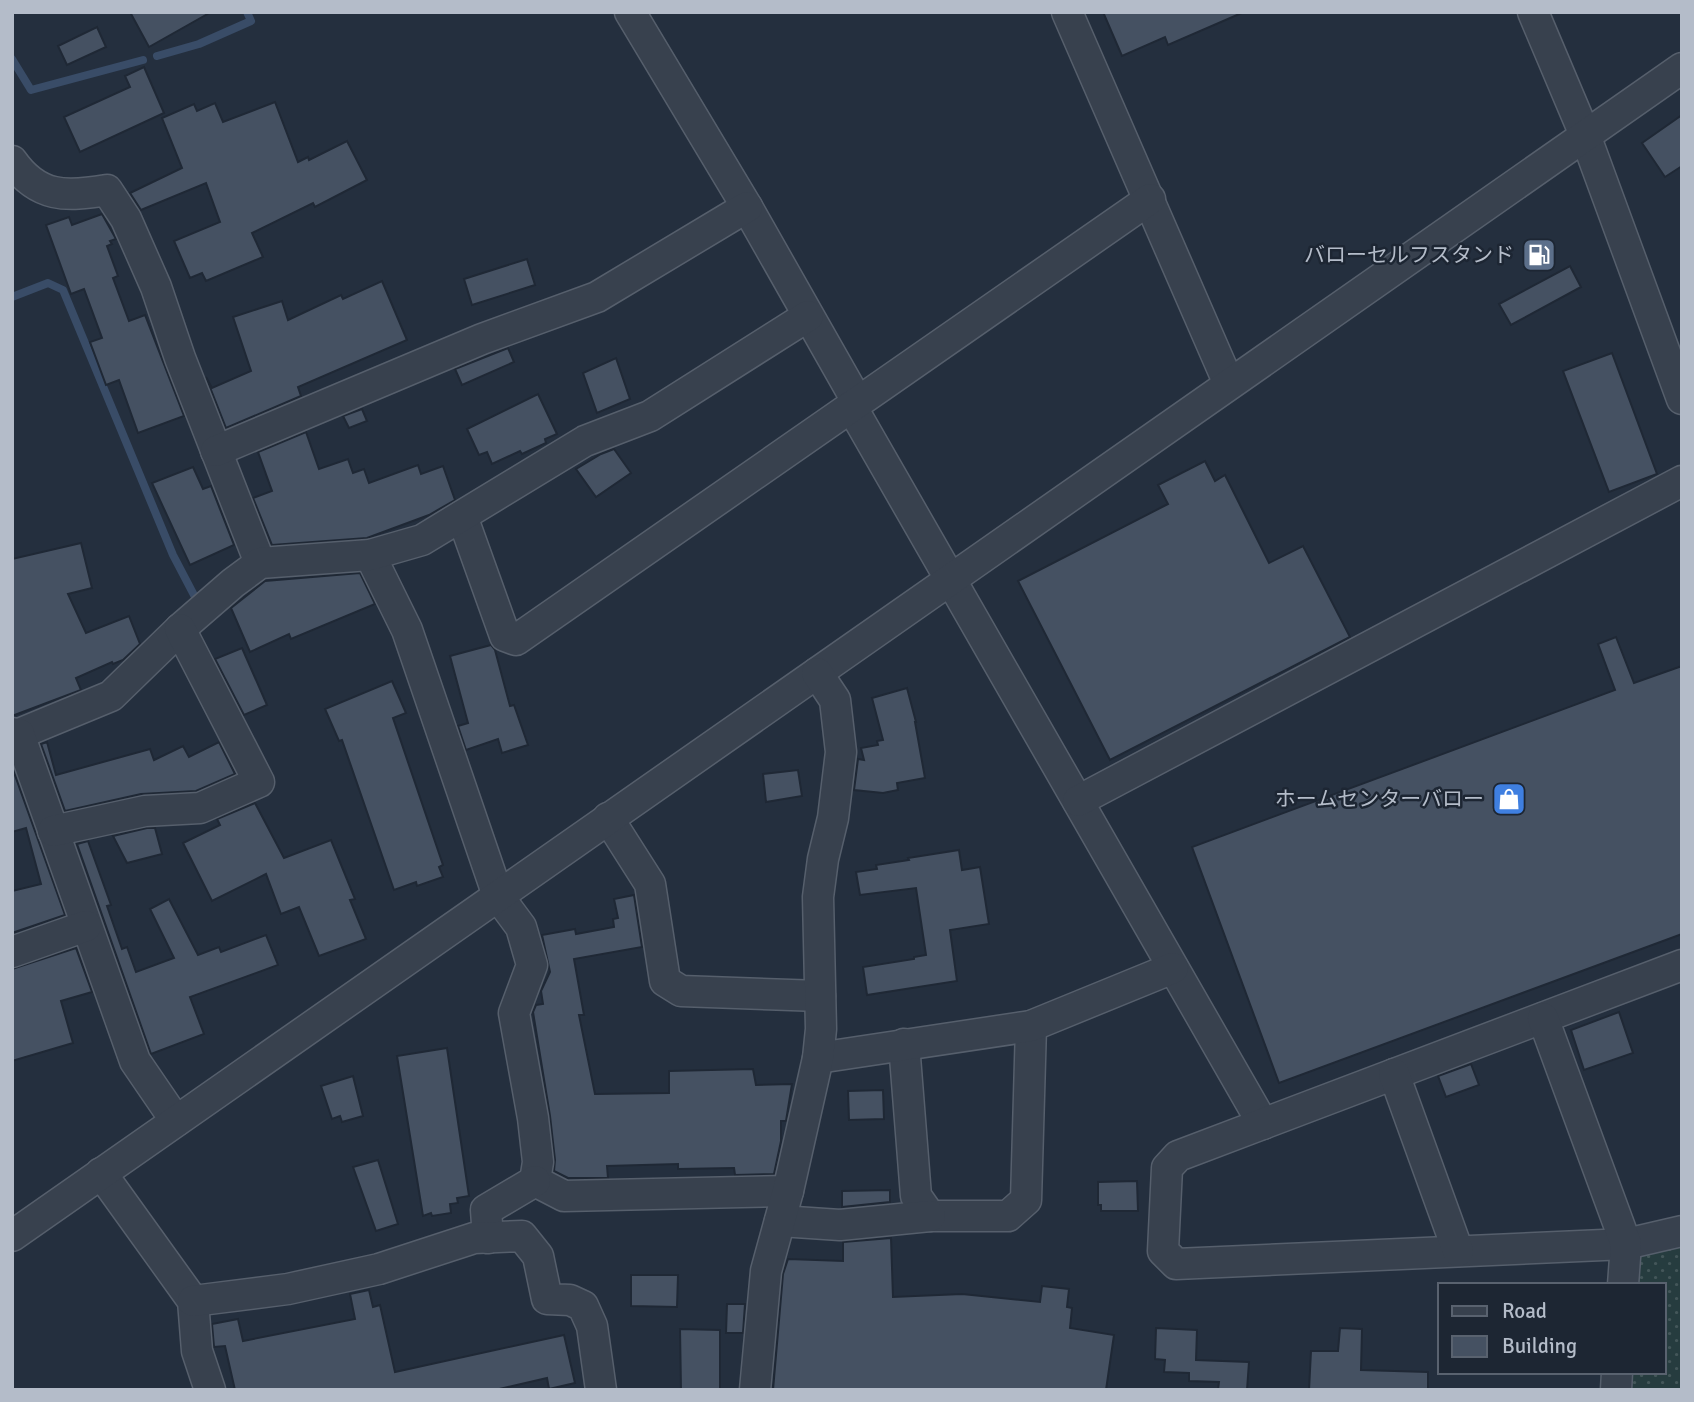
<svg xmlns="http://www.w3.org/2000/svg" width="1694" height="1402" font-family="Signika,'Noto Sans JP',sans-serif">
<style>
.grass{fill:url(#grass-dots)}
.lines{fill:none;stroke-linecap:round;stroke-linejoin:round}
.stream{stroke:#394c67;stroke-width:8}
.building{fill:#455162;stroke:#1f2835;stroke-width:2}
.minor-casing{stroke:#565f6c;stroke-width:33}
.minor{stroke:#38414e;stroke-width:30}
.labels{text-anchor:middle;dominant-baseline:central;stroke-width:5;stroke-linejoin:round;paint-order:stroke}
.poi-label{font-size:21px;fill:#b4bcc9;stroke:#1d2633;text-anchor:end}
</style>
<defs>
<pattern id="grass-dots" width="8" height="8" patternUnits="userSpaceOnUse" patternTransform="scale(1.75)"><rect width="8" height="8" fill="#263c3f"/><path d="M2 2h.1M6 6h.1" fill="none" stroke="#435659" stroke-width="1.8" stroke-linecap="round"/></pattern>
</defs>
<rect width="100%" height="100%" fill="#242f3e"/>
<polygon class="grass" points="1682,1239 1682,1390 1629,1390 1631,1372 1664,1372 1664,1285 1636,1285 1638,1257"/>
<g class="lines">
<g class="stream">
<polyline points="157,56 199,44 251,21 247,12"/>
<polyline points="12,59 31,90 143,60"/>
<polyline points="12,297 48,283 63,290 173,555 195,597 203,595"/>
</g>
</g>
<g class="building">
<polygon points="130,12 211,12 149,47"/>
<polygon points="1103,12 1244,12 1168,45 1165,37 1122,56"/>
<polygon points="97,27 106,47 67,65 58,46"/>
<polygon points="144,67 164,113 80,152 64,117 130,87 125,76"/>
<polygon points="275,102 298,162 308,157 309,160 347,141 367,180 315,207 313,203 252,233 263,257 206,281 202,273 190,278 174,241 220,222 206,183 141,210 130,193 182,168 162,118 194,104 197,111 215,103 223,122"/>
<polygon points="1682,115 1682,166 1665,177 1642,143"/>
<polygon points="102,214 116,239 110,241 112,244 107,246 118,276 113,278 129,321 145,315 184,416 138,433 119,380 106,385 90,342 102,338 84,289 71,294 46,225 69,217 72,225"/>
<polygon points="527,259 535,285 472,305 464,279"/>
<polygon points="1570,266 1581,287 1511,325 1499,304"/>
<polygon points="382,281 407,340 298,387 301,396 226,428 206,377 212,388 251,371 233,317 282,301 288,320 341,295 343,299"/>
<polygon points="508,348 514,362 462,385 455,369"/>
<polygon points="1612,353 1657,474 1609,492 1563,371"/>
<polygon points="616,358 630,399 597,413 583,373"/>
<polygon points="538,394 557,434 545,439 546,443 522,454 520,451 492,464 487,452 479,455 467,429"/>
<polygon points="362,409 367,421 349,428 343,416"/>
<polygon points="306,432 319,469 348,459 353,473 364,469 369,483 418,465 421,474 443,466 455,500 429,515 367,538 272,545 253,498 272,491 258,452"/>
<polygon points="614,449 631,473 596,497 576,469 601,454"/>
<polygon points="1205,461 1215,481 1225,475 1269,563 1303,546 1350,637 1110,760 1018,581 1168,504 1158,485"/>
<polygon points="193,467 203,489 211,486 234,545 190,565 152,483"/>
<polygon points="81,543 92,588 68,594 86,633 129,616 140,644 123,660 113,664 112,662 76,678 81,690 12,716 12,559"/>
<polygon points="360,573 375,604 291,639 289,634 250,652 231,608 265,581"/>
<polygon points="1616,637 1634,683 1682,666 1682,934 1279,1083 1192,847 1615,690 1598,644"/>
<polygon points="491,645 495,650 510,706 514,705 528,745 502,753 498,739 466,750 458,726 468,723 450,656"/>
<polygon points="242,648 267,705 244,715 215,659"/>
<polygon points="392,681 406,713 393,718 443,865 439,867 443,877 417,886 416,882 394,890 342,740 339,741 325,709"/>
<polygon points="907,688 916,722 915,722 925,778 897,783 898,790 883,793 854,790 858,759 864,760 861,748 878,745 877,741 883,740 872,698"/>
<polygon points="47,742 56,775 150,749 154,760 183,746 189,757 219,742 235,774 196,791 141,794 65,811 41,744"/>
<polygon points="12,767 65,915 12,933 12,891 41,884 26,828 12,832"/>
<polygon points="798,770 802,796 766,802 763,774"/>
<polygon points="255,803 284,858 331,840 355,899 350,900 366,939 319,956 299,907 281,914 266,874 212,901 183,843 220,825 217,819"/>
<polygon points="147,828 155,828 162,854 127,863 113,836"/>
<polygon points="88,841 111,905 107,906 122,949 127,947 136,972 174,958 150,909 169,899 198,955 219,947 221,952 266,935 278,965 190,997 204,1034 151,1054 77,844"/>
<polygon points="959,850 962,870 980,867 989,924 950,930 957,981 867,995 863,967 914,959 914,957 926,955 916,888 860,895 856,872 877,869 876,865 909,860 908,858"/>
<polygon points="634,895 642,947 574,959 584,1015 579,1015 595,1094 669,1093 669,1071 753,1069 756,1085 792,1084 786,1121 781,1121 781,1141 774,1174 735,1175 734,1168 678,1169 678,1164 607,1166 608,1178 568,1178 554,1171 555,1160 550,1116 533,1012 536,1005 543,1004 541,991 550,972 542,935 575,929 576,934 614,927 613,919 618,918 614,899"/>
<polygon points="76,948 92,992 61,1001 73,1043 12,1061 12,969"/>
<polygon points="1619,1012 1633,1053 1584,1070 1571,1030"/>
<polygon points="447,1048 469,1196 457,1198 458,1203 450,1204 451,1213 432,1216 431,1213 423,1216 397,1056"/>
<polygon points="1471,1064 1479,1085 1446,1097 1438,1076"/>
<polygon points="353,1076 363,1116 342,1122 340,1116 332,1119 321,1086"/>
<polygon points="883,1090 884,1119 849,1120 848,1091"/>
<polygon points="378,1160 398,1224 376,1231 353,1167"/>
<polygon points="1137,1181 1138,1211 1101,1211 1101,1205 1098,1205 1098,1182"/>
<polygon points="890,1190 890,1202 842,1207 842,1191"/>
<polygon points="891,1238 893,1297 962,1294 1040,1302 1042,1286 1069,1289 1067,1307 1072,1308 1070,1328 1114,1335 1106,1390 773,1390 783,1274 788,1259 843,1261 843,1242"/>
<polygon points="631,1275 678,1275 677,1307 631,1306"/>
<polygon points="369,1290 373,1307 380,1305 395,1372 564,1335 575,1383 549,1389 547,1378 495,1390 235,1390 225,1346 214,1347 212,1324 238,1319 243,1341 355,1319 350,1294"/>
<polygon points="727,1304 745,1304 743,1333 726,1333"/>
<polygon points="1156,1328 1197,1330 1196,1360 1249,1362 1247,1390 1218,1390 1219,1382 1189,1381 1189,1373 1164,1372 1165,1360 1155,1359"/>
<polygon points="1340,1328 1362,1329 1361,1370 1428,1372 1428,1390 1309,1390 1311,1351 1338,1351"/>
<polygon points="680,1329 720,1330 720,1390 681,1390"/>
</g>
<g class="lines">
<defs>
<g id="minor">
<polyline points="630,12 747,207 857,401"/>
<polyline points="1067,12 1229,384"/>
<polyline points="1533,12 1585,135 1682,399"/>
<path d="M12,161C38,198 66,197 107,190L126,219L156,287L180,358L260,563"/>
<polyline points="851,406 1263,1124"/>
<polyline points="216,451 482,339 597,297 747,207"/>
<polyline points="462,516 505,636 516,640 1150,199"/>
<polyline points="370,555 407,630 498,896 521,927 532,965 514,1013 533,1118 538,1162 535,1181 564,1196 788,1191"/>
<polyline points="12,733 19,734 111,696 180,629 233,583 260,563 370,555 422,540 585,441 650,416 808,316"/>
<polyline points="19,734 135,1061 176,1121"/>
<polyline points="1078,801 1682,481"/>
<polyline points="608,818 650,884 665,981 681,991 820,996"/>
<polyline points="53,831 145,811 200,808 259,782 180,629"/>
<polyline points="12,952 86,926"/>
<polyline points="1682,965 1178,1156 1167,1168 1163,1251 1176,1264 1626,1244 1682,1231"/>
<polyline points="1543,1018 1626,1244 1623,1285"/>
<polyline points="904,1044 916,1196 930,1216 1008,1216 1026,1200 1031,1026"/>
<polyline points="818,1058 1031,1026 1173,968"/>
<polyline points="1394,1074 1458,1251"/>
<polyline points="101,1173 193,1301 197,1351 210,1390"/>
<polyline points="780,1221 840,1225 930,1216"/>
<polyline points="12,1236 1682,68"/>
<polyline points="488,1238 486,1210 535,1181"/>
<polyline points="193,1301 288,1289 379,1269 474,1238 522,1236 538,1256 547,1299 570,1300 583,1306 592,1326 601,1390"/>
<polyline points="755,1390 766,1271 788,1191 818,1058 821,1029 818,897 823,859 833,818 841,752 835,700 817,673"/>
<polyline points="1616,1390 1617,1372"/>
</g>
</defs>
<use href="#minor" class="minor-casing"/>
<use href="#minor" class="minor"/>
</g>
<defs>
<symbol id="fuel-square" viewBox="-11 -11 22 22"><rect x="-9" y="-9" width="18" height="18" rx="4" fill="#5c6f8a" stroke="#1d2633"/><path d="M-5.5-6h7V0h2V4h1.3V-2.5L3-4.5l.8-.8L6-3V5H2.5V1h-1V6h-7ZM-4.2-4.7v3.2H.2V-4.7Z" fill="#fff"/></symbol>
<symbol id="shop-square" viewBox="-11 -11 22 22"><rect x="-9" y="-9" width="18" height="18" rx="4" fill="#3f7fe0" stroke="#1d2633"/><path d="M-5-2.5h2.3a2.7 3.5 0 0 1 5.4 0H5L5.5 6h-11ZM-1.5-2.5h3a1.5 2.3 0 0 0-3 0Z" fill="#fff"/></symbol>
</defs>
<g fill-rule="evenodd">
<use href="#fuel-square" x="1520" y="236" width="38" height="38"/>
<use href="#shop-square" x="1490" y="780" width="38" height="38"/>
</g>
<g class="labels">
<g class="poi-label">
<text x="1514" y="255">バローセルフスタンド</text>
<text x="1484" y="799">ホームセンターバロー</text>
</g>
</g>
<rect width="1694" height="1402" fill="none" stroke="#b4bcc9" stroke-width="28"/>
<rect x="1438" y="1283" width="228" height="91" fill="#1d2633" stroke="#59626f" stroke-width="2"/>
<rect x="1452" y="1306" width="35" height="10" fill="#38414e" stroke="#59626f" stroke-width="2"/>
<text x="1502" y="1318" font-size="21" fill="#b4bcc9">Road</text>
<rect x="1452" y="1336" width="35" height="21" fill="#455162" stroke="#59626f" stroke-width="2"/>
<text x="1502" y="1353" font-size="21" fill="#b4bcc9">Building</text>
</svg>
